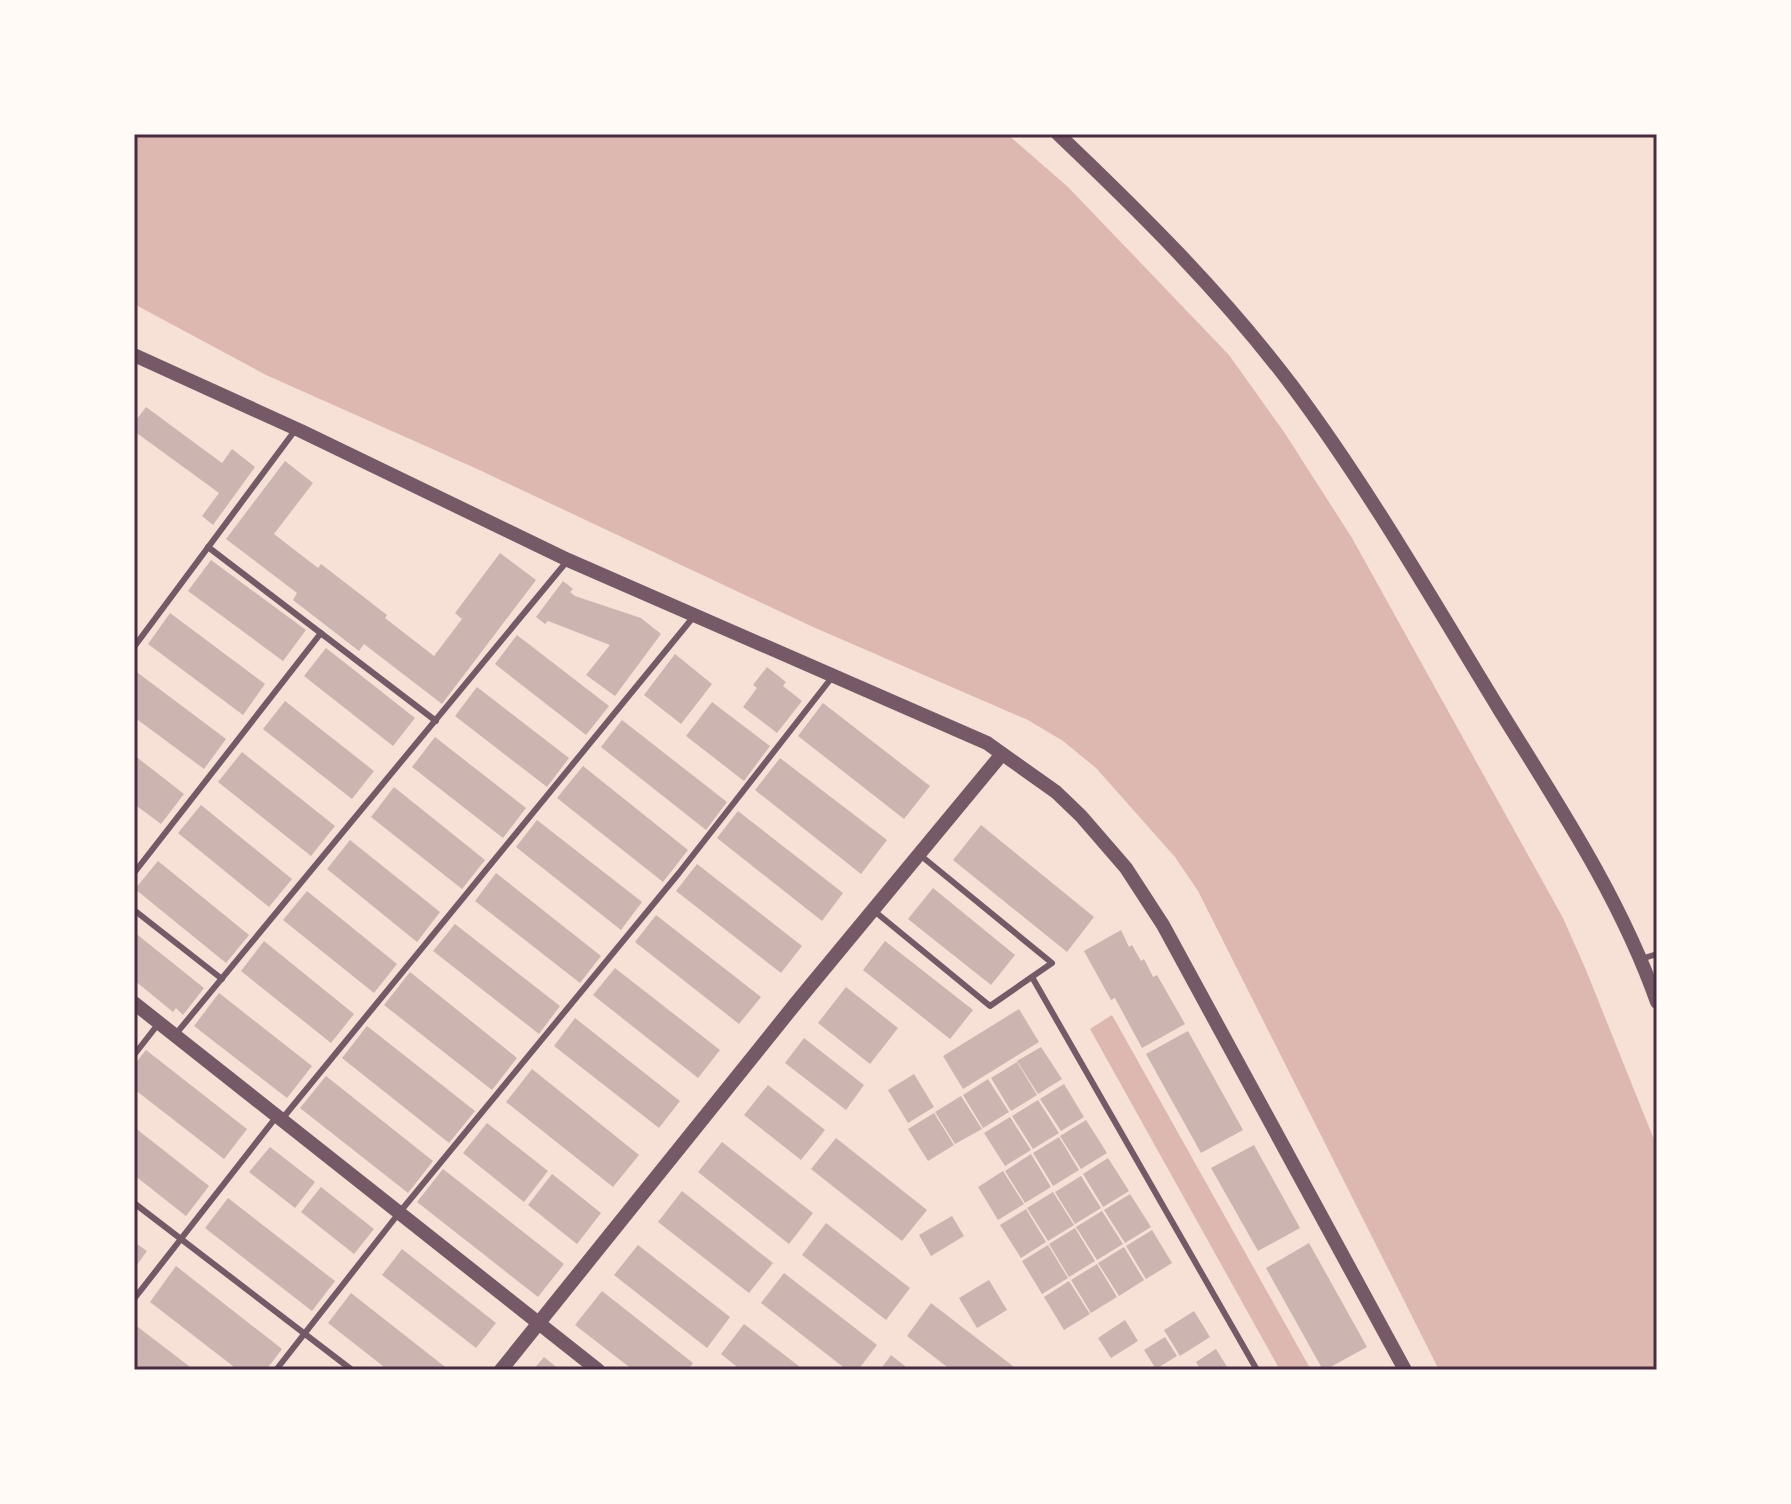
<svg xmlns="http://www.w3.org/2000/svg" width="1791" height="1504" font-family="'PT Sans Narrow',sans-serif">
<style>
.water{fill:#dcb8b0}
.building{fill:#ccb4b1}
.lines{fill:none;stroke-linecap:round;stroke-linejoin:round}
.service{stroke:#755966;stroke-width:6}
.tertiary{stroke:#755966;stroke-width:14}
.neatline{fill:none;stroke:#4a2c40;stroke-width:3}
</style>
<rect width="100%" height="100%" fill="#f7e1d7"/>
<g class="water">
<polygon points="134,134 1007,134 1068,187 1229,355 1284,432 1352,538 1563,918 1586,970 1657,1147 1657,1370 1439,1370 1198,891 1175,857 1096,768 1063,741 1028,720 813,627 475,468 266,375 134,304"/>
<polygon points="1112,1015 1311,1370 1280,1370 1090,1029"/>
</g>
<g class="building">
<polygon points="146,407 222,463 232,449 255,467 213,525 202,516 219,493 134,431 134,423"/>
<polygon points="285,461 313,483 274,534 318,568 321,564 387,615 385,618 434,656 462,619 455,613 500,553 536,580 442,704 364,644 359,651 293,600 297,593 226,539"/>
<polygon points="211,560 306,630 283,661 188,591"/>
<polygon points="563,581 573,589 570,592 575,596 641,618 661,634 615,696 586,675 610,645 548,621 545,624 536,617"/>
<polygon points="170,613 265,684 243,715 148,644"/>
<polygon points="517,635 609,706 586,735 495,664"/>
<polygon points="326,648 415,718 393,746 304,676"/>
<polygon points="675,654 712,684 681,724 644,695"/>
<polygon points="767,667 786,682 783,686 802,701 777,733 743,707 757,688 753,685"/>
<polygon points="134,670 226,739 204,769 134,717"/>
<polygon points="477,687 569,758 547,787 455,716"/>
<polygon points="285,701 374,771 352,799 263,729"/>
<polygon points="712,702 770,746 744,781 686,736"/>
<polygon points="823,703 930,786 904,819 798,736"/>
<polygon points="622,720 727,802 706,830 601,747"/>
<polygon points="435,737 526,808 503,838 412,767"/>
<polygon points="242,752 335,826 311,856 218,782"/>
<polygon points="134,755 184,794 161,824 134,804"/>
<polygon points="780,758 887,840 861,874 755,790"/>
<polygon points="583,766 688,850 663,882 557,798"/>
<polygon points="394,787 485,860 462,889 371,817"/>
<polygon points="201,805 292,879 269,907 178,833"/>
<polygon points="738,811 843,893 822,921 717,838"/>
<polygon points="537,820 642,902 621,930 516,847"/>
<polygon points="981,825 1094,917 1067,952 953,860"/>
<polygon points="350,840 440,912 417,942 327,869"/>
<polygon points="158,861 249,935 226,963 135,889"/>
<polygon points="697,864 802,946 781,973 676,891"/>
<polygon points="496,873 601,956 580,983 475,901"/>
<polygon points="933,888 1015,955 991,985 908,919"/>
<polygon points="307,891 397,964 374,993 283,920"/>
<polygon points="656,915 761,997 739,1024 635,942"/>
<polygon points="455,924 560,1006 539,1034 433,951"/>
<polygon points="1121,930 1129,947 1132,945 1141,961 1144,959 1153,977 1157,975 1185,1024 1142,1048 1115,998 1111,1000 1084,951"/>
<polygon points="134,932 204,988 183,1015 176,1008 173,1012 134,980"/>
<polygon points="264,941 354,1014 331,1043 241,971"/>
<polygon points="885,941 973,1010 950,1039 863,970"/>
<polygon points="615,968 720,1050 698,1078 593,995"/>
<polygon points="410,972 517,1058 492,1090 384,1005"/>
<polygon points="846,987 898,1028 870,1064 818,1023"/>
<polygon points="219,993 312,1066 287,1098 194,1026"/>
<polygon points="1019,1009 1039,1042 963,1089 943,1056"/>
<polygon points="575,1018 680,1101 659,1128 554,1046"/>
<polygon points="367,1026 475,1111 449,1143 342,1058"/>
<polygon points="1188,1031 1243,1130 1201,1153 1146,1054"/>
<polygon points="804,1038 864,1085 846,1110 785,1063"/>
<polygon points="1041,1047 1062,1079 1038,1094 1017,1061"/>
<polygon points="146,1050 247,1129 224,1159 134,1089 134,1065"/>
<polygon points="1017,1062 1037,1095 1011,1111 991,1078"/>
<polygon points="532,1069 639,1155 613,1187 506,1102"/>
<polygon points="914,1074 934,1107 908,1123 888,1090"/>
<polygon points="326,1076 433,1161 408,1193 300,1108"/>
<polygon points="988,1079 1009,1112 983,1128 963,1095"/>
<polygon points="1064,1084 1084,1117 1061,1131 1040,1099"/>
<polygon points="768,1085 825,1130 801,1160 744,1115"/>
<polygon points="961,1096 982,1129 955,1144 935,1112"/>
<polygon points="1038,1100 1059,1133 1033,1149 1012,1116"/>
<polygon points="934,1113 954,1145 928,1161 908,1129"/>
<polygon points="1010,1117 1031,1150 1005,1166 984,1133"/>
<polygon points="1086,1120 1107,1153 1081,1169 1060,1136"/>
<polygon points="487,1123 548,1171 524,1202 463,1153"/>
<polygon points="134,1127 209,1186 186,1216 134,1175"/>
<polygon points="1059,1137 1079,1170 1053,1186 1033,1153"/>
<polygon points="836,1138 927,1210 902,1241 811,1169"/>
<polygon points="722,1142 813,1213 789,1244 698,1172"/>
<polygon points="1254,1145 1300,1228 1258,1251 1211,1168"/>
<polygon points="270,1147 315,1182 295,1208 249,1172"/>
<polygon points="1031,1154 1051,1187 1025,1203 1005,1171"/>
<polygon points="1108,1158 1129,1191 1103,1207 1083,1174"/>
<polygon points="443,1169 564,1264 538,1297 417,1202"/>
<polygon points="1003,1171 1024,1204 998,1220 978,1187"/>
<polygon points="552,1174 601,1213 577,1244 528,1205"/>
<polygon points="1081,1176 1101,1208 1075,1224 1055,1192"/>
<polygon points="321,1187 374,1229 354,1254 301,1212"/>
<polygon points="682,1191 773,1263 749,1293 658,1222"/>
<polygon points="1053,1192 1074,1225 1048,1241 1027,1208"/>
<polygon points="1130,1194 1151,1227 1125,1243 1104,1210"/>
<polygon points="228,1198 335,1281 312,1311 205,1228"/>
<polygon points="1026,1209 1046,1242 1021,1258 1000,1225"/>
<polygon points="1102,1211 1123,1244 1097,1260 1076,1227"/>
<polygon points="952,1216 964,1236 931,1256 919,1235"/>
<polygon points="826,1223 910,1288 886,1320 802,1255"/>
<polygon points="1075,1228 1095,1261 1069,1277 1049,1244"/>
<polygon points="1152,1230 1172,1263 1146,1279 1126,1246"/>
<polygon points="134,1242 147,1251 134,1269"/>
<polygon points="1309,1243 1367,1347 1325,1370 1323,1370 1266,1268"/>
<polygon points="638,1245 730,1317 707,1348 614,1275"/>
<polygon points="1048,1245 1068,1278 1042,1294 1022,1261"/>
<polygon points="1124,1247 1144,1280 1119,1296 1098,1263"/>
<polygon points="402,1249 496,1323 476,1348 382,1275"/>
<polygon points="1097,1264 1117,1297 1091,1313 1071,1280"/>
<polygon points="176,1266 282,1349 266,1370 238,1370 150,1302"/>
<polygon points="784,1273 877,1345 858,1370 847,1370 761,1303"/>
<polygon points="989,1280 1007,1310 977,1328 959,1298"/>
<polygon points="1069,1281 1090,1314 1064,1330 1044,1297"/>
<polygon points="602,1291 693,1363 688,1370 633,1370 575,1325"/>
<polygon points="351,1293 449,1370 388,1370 328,1323"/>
<polygon points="931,1303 1018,1370 951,1370 907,1336"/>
<polygon points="1194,1311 1210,1337 1180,1356 1164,1330"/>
<polygon points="1125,1320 1138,1341 1111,1358 1098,1338"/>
<polygon points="134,1324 194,1370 134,1370"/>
<polygon points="744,1324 804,1370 741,1370 721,1354"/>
<polygon points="1165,1337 1177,1356 1156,1369 1144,1350"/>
<polygon points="1216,1349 1229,1370 1201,1370 1196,1362"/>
<polygon points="891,1355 910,1370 880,1370"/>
<polygon points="544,1357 560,1370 533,1370"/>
</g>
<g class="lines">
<g class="service">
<polyline points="208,547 436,721"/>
<polyline points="134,647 296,429"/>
<polyline points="134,873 321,633"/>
<polyline points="134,910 222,979"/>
<polyline points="873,910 990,1006 1052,963 920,855"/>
<polyline points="1641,959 1657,954"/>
<polyline points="1032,977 1257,1370"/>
<polyline points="175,1035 568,560"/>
<polyline points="134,1055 159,1023"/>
<polyline points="282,1119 695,615"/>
<polyline points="134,1203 352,1370"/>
<polyline points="134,1299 277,1116"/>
<polyline points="276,1370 399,1213 679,873 833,676"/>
</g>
<g class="tertiary">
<path d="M1058,134C1141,213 1224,295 1293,387C1369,489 1433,601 1499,709C1557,803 1620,897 1657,1002"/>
<polyline points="134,355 301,431 568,560 987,743 1056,792 1081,816 1126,868 1163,925 1405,1370"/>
<polyline points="134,1003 598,1370"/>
<polyline points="501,1370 796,1003 1002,754"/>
</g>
</g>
<rect width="1791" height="1504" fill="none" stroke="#fffaf5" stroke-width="272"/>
<rect x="136" y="136" width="1519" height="1232" class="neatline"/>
</svg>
